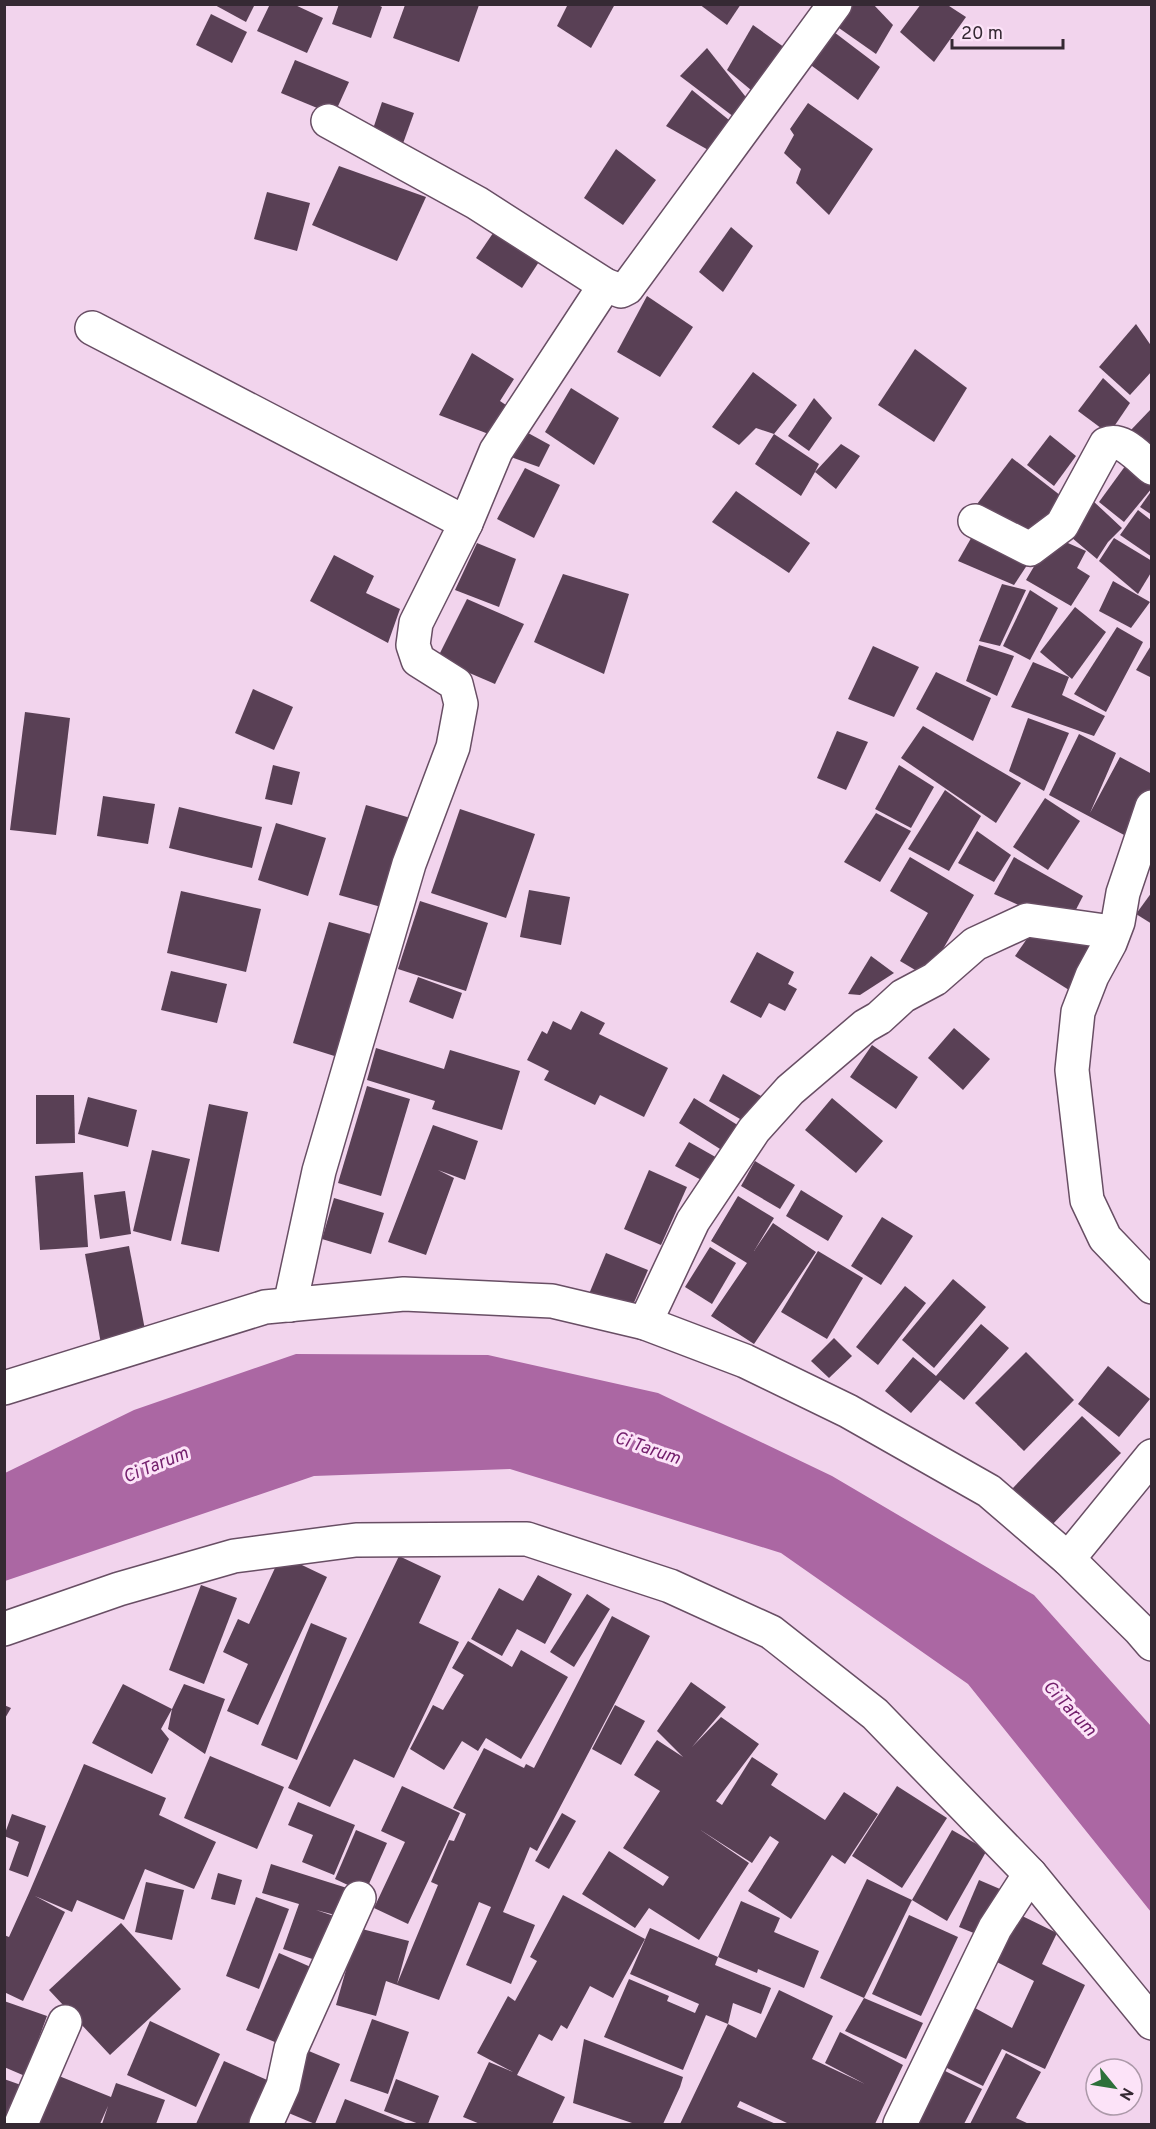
<svg xmlns="http://www.w3.org/2000/svg" width="1156" height="2129" font-family="Overpass,sans-serif">
<style>
.water{fill:#ab67a3}
.building{fill:#594055}
.lines{fill:none;stroke-linecap:round;stroke-linejoin:round}
.minor-casing{stroke:#684e64;stroke-width:36}
.minor{stroke:#fff;stroke-width:33}
.labels{text-anchor:middle;dominant-baseline:central;stroke-width:6;stroke-linejoin:round;paint-order:stroke}
.water-label{font-size:18px;font-style:italic;fill:#74206d;stroke:#fce3f8}
</style>
<rect width="100%" height="100%" fill="#f2d4ed"/>
<polygon class="water" points="296,1354 488,1355 658,1393 832,1476 1034,1595 1151,1726 1151,1912 968,1684 781,1553 510,1469 314,1476 5,1581 5,1473 134,1410"/>
<g class="building">
<polygon points="213,4 255,4 246,22"/>
<polygon points="270,4 293,4 323,18 307,53 257,31"/>
<polygon points="339,4 376,4 382,7 371,38 332,24"/>
<polygon points="568,4 615,4 591,48 557,26"/>
<polygon points="699,4 741,4 727,25"/>
<polygon points="844,4 873,4 893,25 876,54 829,21"/>
<polygon points="921,4 946,4 966,17 934,62 900,32"/>
<polygon points="405,5 479,5 459,62 393,38"/>
<polygon points="211,14 247,32 232,63 196,45"/>
<polygon points="753,25 788,50 757,95 727,70"/>
<polygon points="834,32 880,67 858,100 808,63"/>
<polygon points="707,48 749,101 738,120 680,76"/>
<polygon points="295,60 349,82 334,115 281,93"/>
<polygon points="692,90 729,120 710,151 666,126"/>
<polygon points="382,102 414,113 401,149 370,138"/>
<polygon points="808,103 873,149 829,215 796,183 801,169 784,153 794,135 790,129"/>
<polygon points="616,149 656,180 623,225 584,198"/>
<polygon points="339,166 426,197 397,261 312,225"/>
<polygon points="267,192 310,203 297,251 254,239"/>
<polygon points="500,223 546,251 522,288 476,258"/>
<polygon points="731,227 753,246 723,292 699,272"/>
<polygon points="647,296 693,327 660,377 617,352"/>
<polygon points="1136,324 1152,347 1152,371 1130,395 1099,367"/>
<polygon points="915,349 967,388 934,442 878,405"/>
<polygon points="472,353 514,379 500,401 515,411 499,438 439,415"/>
<polygon points="753,372 797,405 774,434 756,428 739,445 712,427"/>
<polygon points="1103,378 1130,403 1109,434 1078,411"/>
<polygon points="571,388 619,418 594,465 545,432"/>
<polygon points="814,398 832,418 809,451 788,436"/>
<polygon points="1152,408 1152,449 1130,431"/>
<polygon points="519,428 550,445 539,467 508,456"/>
<polygon points="774,434 819,464 815,472 841,444 860,456 836,489 815,472 801,496 755,464"/>
<polygon points="1050,435 1076,456 1054,486 1027,465"/>
<polygon points="1012,458 1065,499 1026,539 974,508"/>
<polygon points="1131,458 1152,474 1152,488 1124,522 1099,502"/>
<polygon points="525,468 560,485 534,538 497,519"/>
<polygon points="1152,490 1152,515 1140,507"/>
<polygon points="736,491 810,543 789,573 712,522"/>
<polygon points="1092,500 1122,528 1108,542 1097,559 1065,532"/>
<polygon points="1138,510 1152,521 1152,557 1120,535"/>
<polygon points="978,526 1035,553 1014,585 958,561"/>
<polygon points="1052,536 1086,551 1077,568 1090,576 1071,606 1026,580"/>
<polygon points="1114,538 1152,561 1152,571 1138,594 1099,561"/>
<polygon points="477,543 516,559 499,607 455,590"/>
<polygon points="334,555 374,576 366,593 400,609 388,643 310,601"/>
<polygon points="563,574 629,594 604,674 534,642"/>
<polygon points="1113,581 1150,602 1131,628 1099,611"/>
<polygon points="1002,584 1026,590 1000,646 979,641"/>
<polygon points="1030,590 1058,608 1030,660 1003,646"/>
<polygon points="467,599 524,624 495,684 437,659"/>
<polygon points="1075,607 1106,632 1072,679 1040,652"/>
<polygon points="1117,627 1143,642 1106,712 1074,694"/>
<polygon points="1152,644 1152,678 1136,670"/>
<polygon points="979,645 1014,656 997,696 966,681"/>
<polygon points="873,646 919,667 894,717 848,699"/>
<polygon points="1033,662 1069,677 1062,695 1105,716 1094,736 1011,707"/>
<polygon points="936,672 991,698 973,741 916,709"/>
<polygon points="253,689 293,707 274,750 235,733"/>
<polygon points="25,712 70,718 56,835 10,830"/>
<polygon points="1028,718 1069,733 1044,791 1009,771"/>
<polygon points="923,726 1021,783 996,823 901,758"/>
<polygon points="837,731 868,742 846,790 817,778"/>
<polygon points="1079,734 1116,753 1090,813 1120,757 1152,774 1152,789 1126,836 1049,795"/>
<polygon points="273,765 300,772 292,805 265,799"/>
<polygon points="899,765 934,787 911,828 875,809"/>
<polygon points="945,790 981,816 949,871 908,849"/>
<polygon points="103,796 155,804 148,844 97,836"/>
<polygon points="1045,798 1080,821 1048,870 1013,847"/>
<polygon points="366,805 414,819 388,909 339,895"/>
<polygon points="179,807 262,827 252,868 169,848"/>
<polygon points="460,809 535,834 506,918 431,893"/>
<polygon points="876,813 911,831 880,882 844,862"/>
<polygon points="276,823 326,838 308,896 258,880"/>
<polygon points="977,831 1011,855 994,882 958,863"/>
<polygon points="910,857 974,895 927,977 900,961 928,913 890,891"/>
<polygon points="1014,857 1083,896 1067,927 994,894"/>
<polygon points="529,890 570,897 561,945 520,937"/>
<polygon points="181,891 261,909 246,972 167,953"/>
<polygon points="1152,892 1152,924 1136,914"/>
<polygon points="420,901 488,923 466,991 398,969"/>
<polygon points="1040,920 1100,945 1069,990 1015,956"/>
<polygon points="329,922 381,937 344,1059 293,1043"/>
<polygon points="757,952 794,972 788,984 797,989 785,1011 769,1003 761,1018 730,1002"/>
<polygon points="871,956 894,973 860,995 848,994"/>
<polygon points="171,971 227,984 217,1023 161,1010"/>
<polygon points="418,977 462,993 453,1019 409,1002"/>
<polygon points="581,1011 605,1023 599,1034 668,1068 644,1117 600,1095 595,1105 544,1080 549,1071 527,1060 542,1031 547,1034 553,1021 571,1030"/>
<polygon points="954,1028 990,1059 963,1090 928,1058"/>
<polygon points="872,1045 918,1077 896,1109 850,1077"/>
<polygon points="376,1048 444,1069 450,1050 520,1071 502,1130 432,1109 435,1101 367,1080"/>
<polygon points="723,1074 768,1100 747,1123 709,1101"/>
<polygon points="367,1086 410,1099 381,1196 338,1183"/>
<polygon points="36,1095 74,1095 75,1143 36,1144"/>
<polygon points="88,1097 137,1110 128,1147 78,1134"/>
<polygon points="694,1098 744,1129 728,1154 679,1123"/>
<polygon points="832,1098 883,1141 856,1173 805,1130"/>
<polygon points="209,1104 248,1112 219,1252 181,1244"/>
<polygon points="433,1125 478,1141 465,1180 438,1170 454,1178 426,1255 388,1242"/>
<polygon points="689,1142 719,1159 707,1183 675,1166"/>
<polygon points="152,1150 190,1159 171,1241 133,1231"/>
<polygon points="755,1161 795,1185 780,1209 741,1186"/>
<polygon points="649,1170 687,1187 661,1245 624,1229"/>
<polygon points="83,1172 88,1247 40,1250 35,1176"/>
<polygon points="801,1190 843,1216 828,1241 786,1216"/>
<polygon points="125,1191 131,1234 100,1239 94,1195"/>
<polygon points="738,1196 774,1218 754,1251 773,1223 816,1252 754,1344 711,1316 747,1263 711,1241"/>
<polygon points="334,1198 384,1213 371,1254 322,1239"/>
<polygon points="882,1217 913,1236 881,1285 851,1266"/>
<polygon points="129,1246 146,1335 101,1344 85,1254"/>
<polygon points="710,1247 736,1263 712,1304 685,1287"/>
<polygon points="818,1251 863,1278 827,1339 781,1312"/>
<polygon points="606,1253 648,1270 630,1312 589,1294"/>
<polygon points="953,1279 986,1307 934,1368 902,1340"/>
<polygon points="905,1286 926,1303 878,1365 856,1347"/>
<polygon points="981,1324 1009,1348 964,1400 940,1380 911,1413 885,1391 913,1357 936,1376"/>
<polygon points="834,1338 852,1356 829,1378 811,1361"/>
<polygon points="1026,1352 1074,1400 1024,1451 975,1403"/>
<polygon points="1108,1366 1150,1399 1119,1437 1078,1404"/>
<polygon points="1082,1416 1121,1453 1050,1527 1012,1489"/>
<polygon points="281,1555 327,1577 258,1725 227,1711 248,1664 223,1652 238,1619 249,1624"/>
<polygon points="399,1556 441,1576 419,1623 459,1642 394,1778 354,1759 330,1807 288,1788"/>
<polygon points="538,1575 572,1594 545,1644 517,1629 502,1656 471,1639 499,1588 523,1601"/>
<polygon points="201,1585 237,1598 204,1684 169,1670"/>
<polygon points="587,1594 610,1609 574,1667 550,1652"/>
<polygon points="612,1616 650,1636 537,1851 530,1847 503,1912 535,1925 511,1984 466,1965 491,1907 479,1902 439,2000 386,1981 376,2016 336,2005 358,1928 409,1941 397,1984 438,1885 431,1882 449,1840 454,1841 466,1814 453,1808 484,1748 524,1768 526,1764 534,1768"/>
<polygon points="311,1623 347,1638 297,1760 261,1745"/>
<polygon points="468,1641 512,1667 521,1650 568,1677 521,1759 486,1738 478,1751 462,1741 444,1770 410,1749 433,1705 443,1710 464,1675 452,1668"/>
<polygon points="691,1682 726,1707 692,1747 721,1717 759,1744 716,1801 722,1805 752,1757 778,1774 771,1785 825,1820 844,1792 878,1814 845,1864 832,1855 791,1919 748,1891 779,1842 770,1836 752,1863 699,1829 749,1863 699,1940 649,1908 635,1928 582,1894 609,1851 663,1886 669,1877 623,1848 660,1791 634,1775 654,1744 657,1740 683,1757 657,1731"/>
<polygon points="123,1684 172,1709 184,1684 225,1699 205,1754 168,1729 172,1709 161,1729 169,1739 152,1774 92,1743"/>
<polygon points="4,1705 11,1708 4,1720"/>
<polygon points="615,1705 645,1721 621,1765 592,1749"/>
<polygon points="210,1756 284,1787 257,1849 184,1818"/>
<polygon points="84,1764 166,1798 159,1815 216,1842 194,1889 145,1869 124,1920 77,1900 72,1912 35,1896 65,1912 23,2001 4,1992 4,1935 9,1937 29,1893"/>
<polygon points="402,1786 460,1813 408,1924 374,1908 405,1842 381,1831"/>
<polygon points="897,1786 947,1818 902,1888 852,1856"/>
<polygon points="298,1802 355,1825 334,1875 302,1862 313,1835 288,1825"/>
<polygon points="562,1813 576,1821 549,1869 535,1861"/>
<polygon points="12,1814 46,1826 28,1877 9,1870 19,1842 4,1836"/>
<polygon points="356,1830 387,1843 365,1893 335,1879"/>
<polygon points="952,1830 987,1850 947,1921 912,1900"/>
<polygon points="271,1864 347,1888 339,1916 316,1910 343,1919 327,1964 283,1949 299,1904 262,1893"/>
<polygon points="218,1873 242,1880 235,1905 211,1899"/>
<polygon points="867,1879 912,1900 864,1998 820,1978"/>
<polygon points="979,1880 1000,1889 981,1936 959,1927"/>
<polygon points="146,1882 184,1890 172,1940 135,1932"/>
<polygon points="563,1895 645,1939 613,1998 590,1986 567,2029 561,2025 552,2041 539,2034 517,2075 565,2097 552,2124 480,2124 463,2117 489,2062 513,2072 477,2053 508,1996 515,2001 537,1961 530,1957"/>
<polygon points="256,1897 289,1909 259,1989 226,1976"/>
<polygon points="741,1901 780,1918 774,1932 819,1951 804,1988 758,1969 757,1973 718,1957"/>
<polygon points="1012,1911 1057,1933 1042,1964 1085,1985 1045,2069 1002,2049 983,2086 945,2067 975,2008 1012,2028 1034,1981 989,1958"/>
<polygon points="909,1915 958,1937 921,2016 872,1994"/>
<polygon points="121,1923 181,1989 110,2055 49,1990"/>
<polygon points="650,1928 718,1957 715,1965 771,1988 761,2014 733,2003 728,2024 756,2038 779,1990 833,2016 812,2059 865,2084 825,2063 840,2032 903,2065 875,2124 789,2124 740,2101 737,2107 776,2124 680,2124 728,2024 706,2015 683,2070 604,2037 629,1979 669,1996 667,2001 695,2013 699,2004 630,1974"/>
<polygon points="279,1953 322,1972 289,2048 246,2030"/>
<polygon points="864,1998 923,2023 906,2059 845,2031"/>
<polygon points="4,2001 47,2016 25,2076 4,2067"/>
<polygon points="372,2019 409,2032 388,2094 350,2081"/>
<polygon points="150,2021 220,2054 196,2107 127,2075"/>
<polygon points="584,2039 683,2077 680,2087 663,2124 635,2124 573,2103"/>
<polygon points="304,2049 340,2064 315,2124 279,2109"/>
<polygon points="1006,2053 1041,2072 1016,2118 1029,2124 970,2124"/>
<polygon points="224,2061 281,2086 263,2124 196,2124"/>
<polygon points="941,2069 982,2089 964,2124 914,2124"/>
<polygon points="59,2076 111,2097 116,2083 165,2100 156,2124 102,2124 108,2106 100,2124 40,2124"/>
<polygon points="4,2079 21,2085 5,2124 4,2124"/>
<polygon points="396,2079 439,2096 428,2124 419,2124 384,2111"/>
<polygon points="345,2099 408,2124 335,2124"/>
</g>
<g class="lines">
<defs>
<g id="minor">
<polyline points="328,121 477,203 605,285 621,291 627,288 835,4"/>
<polyline points="92,328 466,523"/>
<path d="M975,521L1030,549L1062,525L1106,444C1123,437 1139,458 1152,468"/>
<polyline points="1152,807 1123,893 1118,922 1110,943 1092,976 1078,1012 1072,1070 1087,1200 1105,1238 1152,1287"/>
<polyline points="290,1305 319,1171 409,864 453,747 461,704 456,684 418,660 413,645 416,623 466,523 496,451 605,285"/>
<polyline points="645,1323 693,1221 754,1130 790,1090 865,1026 879,1018 903,996 935,979 975,944 1027,920 1112,932"/>
<polyline points="4,1388 265,1307 404,1294 552,1301 645,1323 745,1361 848,1411 989,1491 1068,1559 1140,1630 1152,1644"/>
<polyline points="1068,1559 1152,1456"/>
<polyline points="4,1629 119,1589 234,1556 356,1540 527,1539 670,1586 771,1632 875,1714 1030,1874 1152,2023"/>
<polyline points="21,2124 65,2022"/>
<polyline points="266,2124 283,2086 291,2049 359,1898"/>
<polyline points="900,2124 995,1928 1030,1874"/>
</g>
</defs>
<use href="#minor" class="minor-casing"/>
<use href="#minor" class="minor"/>
</g>
<g class="labels">
<g class="water-label">
<text transform="translate(647 1449) rotate(19)">Ci Tarum</text>
<text transform="translate(156 1466) rotate(-22)">Ci Tarum</text>
<text transform="translate(1069 1709) rotate(47)">Ci Tarum</text>
</g>
</g>
<rect width="1156" height="2129" fill="none" stroke="#352933" stroke-width="12"/>
<g transform="translate(1114 2087) rotate(120)"><circle r="28" fill="#fce3f8" stroke="#ac99a9" stroke-width="1.5"/>
<path d="M0-4.5L10 22L0 15L-10 22Z" fill="#2d703a"/>
<text y="-9" font-size="16" font-weight="bold" text-anchor="middle" fill="#352933">N</text>
</g>
<path d="M952 39v9h111v-9" fill="none" stroke="#352933" stroke-width="3"/>
<text x="961" y="39" font-size="18" fill="#352933" stroke="#fce3f8" stroke-width="4.5" paint-order="stroke">20 m</text>
</svg>
